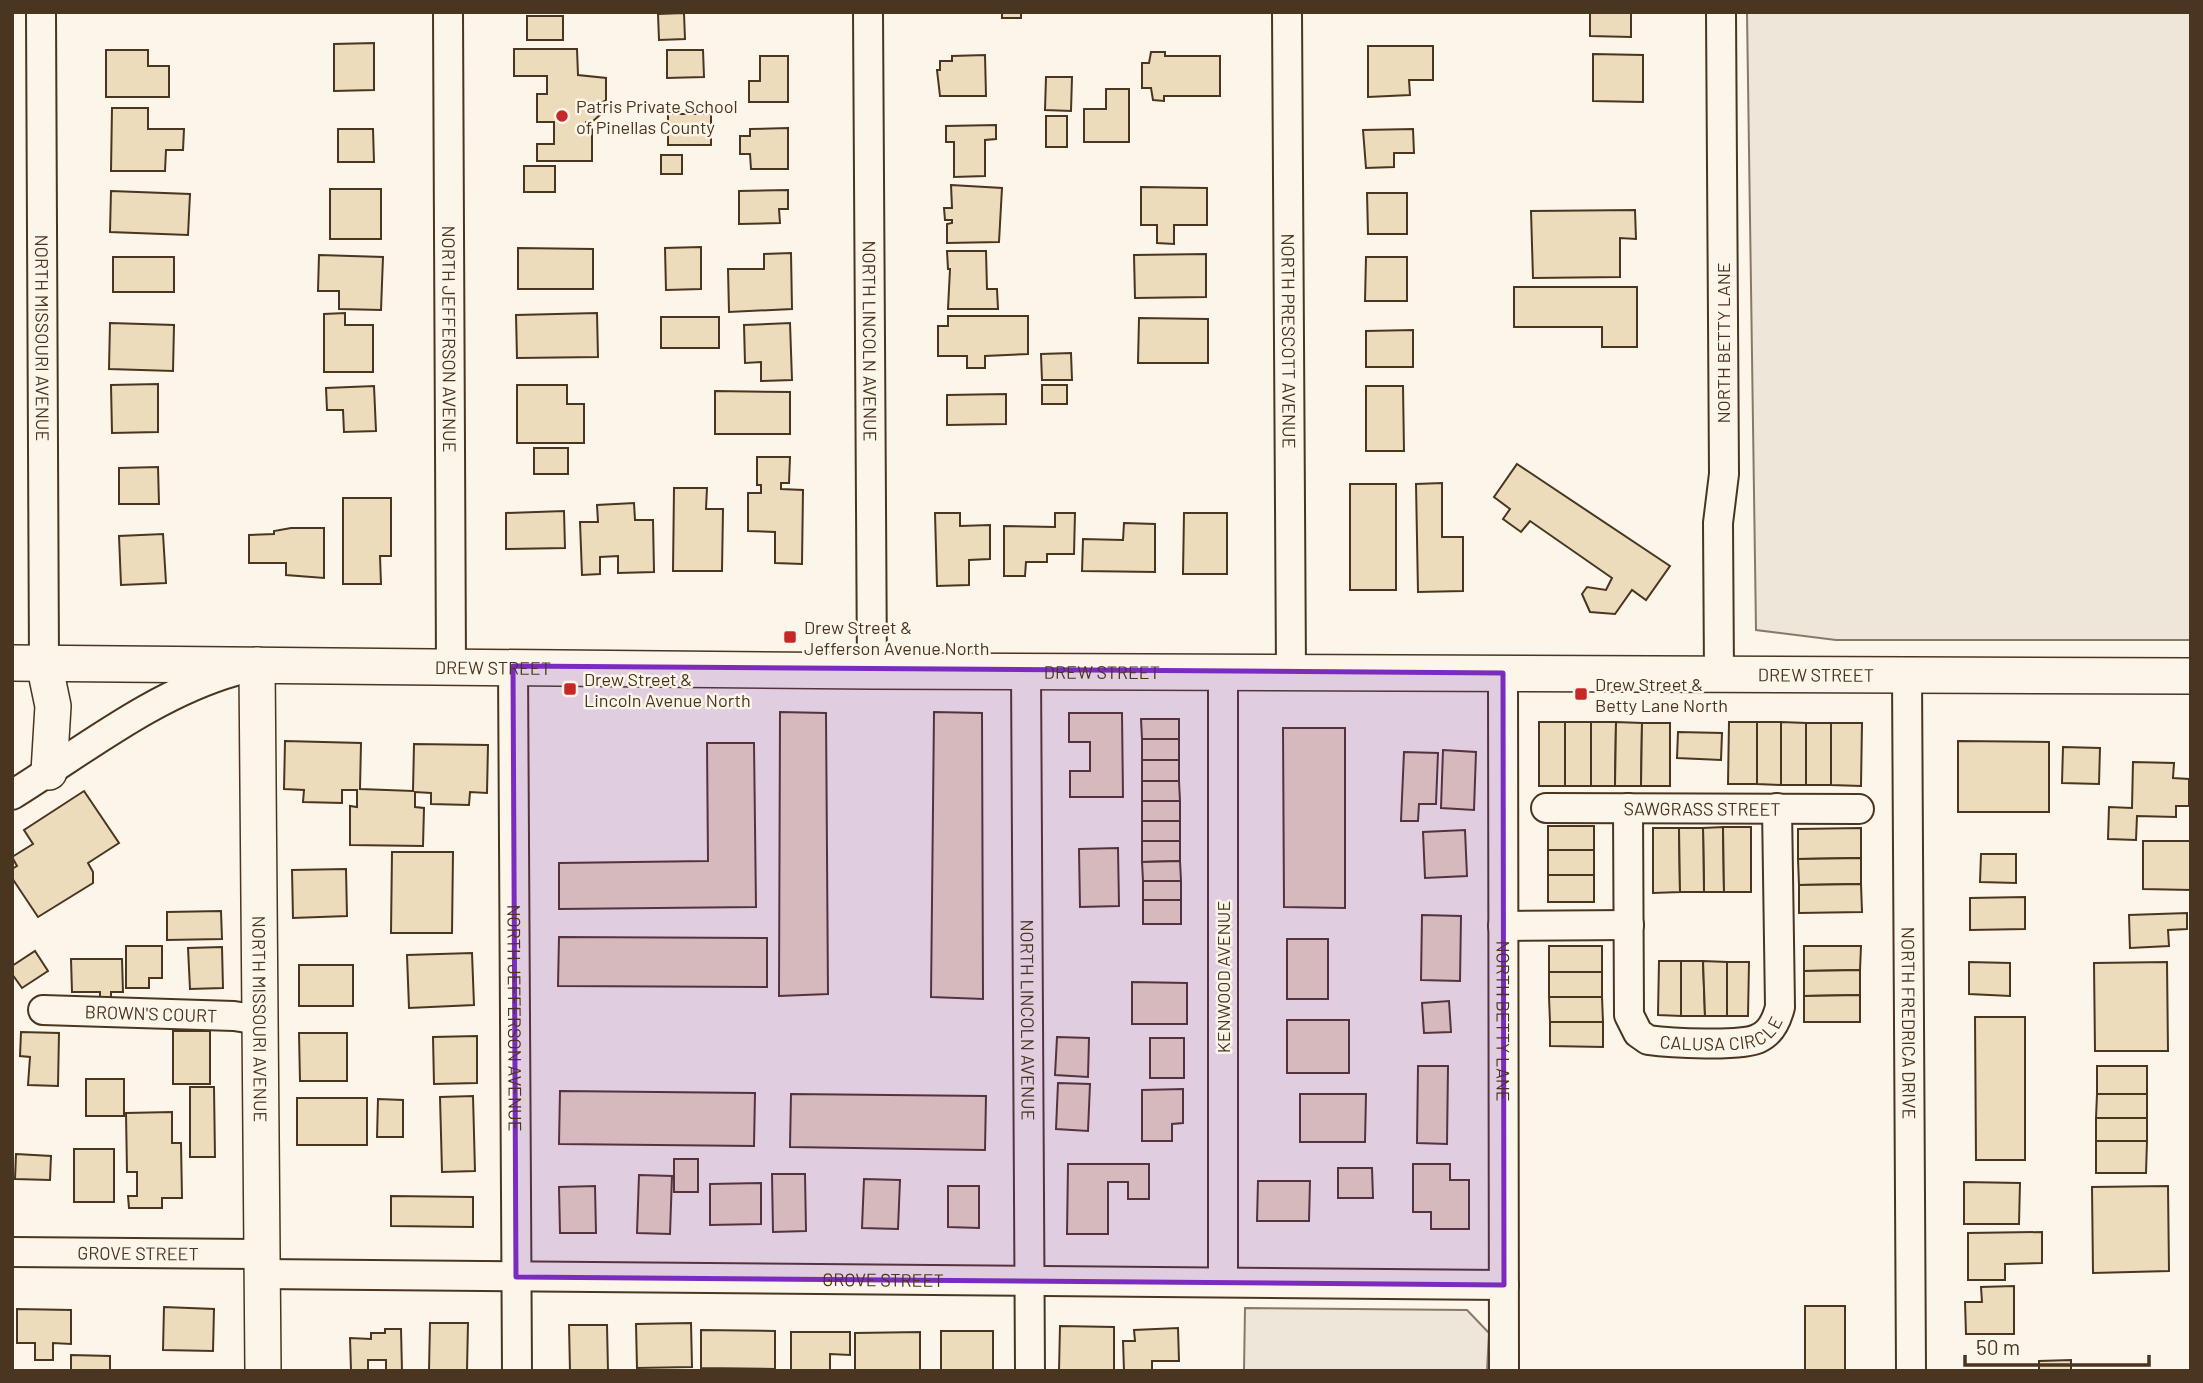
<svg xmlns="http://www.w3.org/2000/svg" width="2203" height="1383" font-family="Barlow,sans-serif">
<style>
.green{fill:#ede6d9;stroke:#887966;stroke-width:2}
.building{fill:#ecdcbc;stroke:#4a3520;stroke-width:2}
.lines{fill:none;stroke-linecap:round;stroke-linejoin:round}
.minor-casing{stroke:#4a3520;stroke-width:32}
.major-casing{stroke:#4a3520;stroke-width:38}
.minor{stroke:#fbf6e9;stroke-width:28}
.major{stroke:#fbf6e9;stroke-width:35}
.marked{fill:#7b2cbf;fill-opacity:0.2;stroke:#7b2cbf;stroke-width:5;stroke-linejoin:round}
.poi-dot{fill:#c62828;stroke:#fbf6e9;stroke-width:2.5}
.labels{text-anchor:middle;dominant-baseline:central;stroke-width:5;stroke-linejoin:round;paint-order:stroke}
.poi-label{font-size:18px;fill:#4a3520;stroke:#fbf6e9;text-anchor:start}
.street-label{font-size:18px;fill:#4a3520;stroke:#fbf6e9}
</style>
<rect width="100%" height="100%" fill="#fbf6e9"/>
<g class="green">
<polygon points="1747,12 2191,12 2191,640 1836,640 1756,630"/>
<polygon points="1245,1308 1467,1310 1489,1333 1487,1371 1244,1371"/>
</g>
<g class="building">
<rect x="1002" y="12" width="19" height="6"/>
<polygon points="1590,12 1631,12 1631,37 1590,36"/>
<polygon points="684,13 685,39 659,40 658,14"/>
<rect x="527" y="16" width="36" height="24"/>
<polygon points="374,43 374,90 334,91 334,44"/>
<polygon points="1368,46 1433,46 1433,80 1409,80 1410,95 1368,97"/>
<polygon points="514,49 577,49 578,75 606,78 606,100 601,103 601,114 592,122 586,122 586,127 592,127 592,161 537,161 537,144 554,144 554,122 537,122 537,94 547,94 547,76 514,76"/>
<polygon points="106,50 148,50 148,66 169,66 169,97 106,97"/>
<polygon points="667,50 703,50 704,77 667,78"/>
<polygon points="1151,52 1165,52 1165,56 1220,56 1220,96 1164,96 1164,101 1153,100 1151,88 1142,88 1142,63 1149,63"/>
<polygon points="1593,54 1643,55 1643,102 1593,101"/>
<polygon points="985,55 986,96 940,96 937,70 940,70 940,61 952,61 952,56"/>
<polygon points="760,56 788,56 788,102 749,102 749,81 760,81"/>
<polygon points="1046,77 1072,77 1071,111 1045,110"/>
<polygon points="1106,89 1129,89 1129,142 1084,142 1084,109 1106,109"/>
<polygon points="112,108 148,108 148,129 184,129 183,150 166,150 165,171 111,171"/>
<rect x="668" y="114" width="43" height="31"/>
<rect x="1046" y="116" width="21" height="31"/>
<polygon points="996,125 996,139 985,140 985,176 954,177 954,142 946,142 946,126"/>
<polygon points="788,128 788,169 751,169 750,154 740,154 740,136 750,136 750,129"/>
<polygon points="338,129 373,129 374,162 338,162"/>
<polygon points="1413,129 1414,153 1394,153 1394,167 1366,168 1363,130"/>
<rect x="661" y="155" width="21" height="19"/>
<rect x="524" y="166" width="31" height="26"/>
<polygon points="951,185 1002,188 999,242 947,243 947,224 952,223 952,220 945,220 944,208 952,208"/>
<polygon points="1141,187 1207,188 1207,225 1174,225 1174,244 1157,243 1157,225 1141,225"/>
<rect x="330" y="189" width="51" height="50"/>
<polygon points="788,190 788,209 779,209 780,223 739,224 739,191"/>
<polygon points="111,191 190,194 188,235 110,232"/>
<polygon points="1367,193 1407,193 1407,234 1368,234"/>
<polygon points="1635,210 1636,239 1620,238 1620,277 1533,278 1531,211"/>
<polygon points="701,247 701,289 666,290 665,248"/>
<polygon points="518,248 593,249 593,289 518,289"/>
<polygon points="947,251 986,251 987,289 997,289 998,309 948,309 950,269 948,269"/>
<polygon points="791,253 792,309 729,312 728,269 764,269 764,254"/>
<polygon points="1206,254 1206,297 1135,298 1134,255"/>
<polygon points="319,255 383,257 381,310 339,309 339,291 318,291"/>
<rect x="113" y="257" width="61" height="35"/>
<polygon points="1366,257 1407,257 1407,301 1365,301"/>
<polygon points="1514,287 1637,287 1637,347 1602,347 1602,327 1514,327"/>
<polygon points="345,313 345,325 373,325 373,372 324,372 324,314"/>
<polygon points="597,313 598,357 517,358 516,315"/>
<polygon points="948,316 1028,316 1028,354 985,356 985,368 967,368 967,356 938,356 938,326 948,326"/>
<rect x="661" y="317" width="58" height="31"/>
<polygon points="1139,318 1208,319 1208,363 1138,363"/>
<polygon points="110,323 174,325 173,371 109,369"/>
<polygon points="790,323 792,380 761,381 761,362 745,363 744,325"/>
<polygon points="1413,330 1413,367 1366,367 1366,331"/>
<polygon points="1071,353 1072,380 1042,380 1041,354"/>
<polygon points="158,384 158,432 112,433 111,385"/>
<polygon points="517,385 567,385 567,404 584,404 584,443 517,443"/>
<rect x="1042" y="385" width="25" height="19"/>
<polygon points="374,386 376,431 344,432 343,410 327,410 326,388"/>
<polygon points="1366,386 1403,386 1404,451 1366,451"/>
<polygon points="715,391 790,392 790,434 715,434"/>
<polygon points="1006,394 1006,424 947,425 947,395"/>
<rect x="534" y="448" width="34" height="26"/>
<polygon points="757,457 790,457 789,483 781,483 781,489 803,490 802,564 775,563 775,532 748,531 748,493 761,493 761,485 757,485"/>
<polygon points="1517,464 1670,566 1646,600 1632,590 1615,614 1590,612 1582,594 1587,587 1606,590 1612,578 1530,521 1521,532 1503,519 1510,509 1494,497"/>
<polygon points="158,467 159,504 119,504 119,468"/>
<polygon points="1442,483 1442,537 1463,537 1463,591 1418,592 1416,484"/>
<rect x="1350" y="484" width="46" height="106"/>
<polygon points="674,488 707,488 706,509 723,509 722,571 673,571"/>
<polygon points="343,498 391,498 391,556 380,556 381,584 343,584"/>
<polygon points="634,503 635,520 653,520 654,572 618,573 618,556 600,557 600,574 582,575 580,522 598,522 597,505"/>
<polygon points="564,511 565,548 506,549 506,513"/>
<polygon points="935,513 960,513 960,526 990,525 990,559 969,560 969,585 937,586"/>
<polygon points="1055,513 1075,513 1074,554 1047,554 1047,562 1026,562 1025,576 1004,576 1004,526 1055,527"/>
<polygon points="1184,513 1227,513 1227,574 1183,574"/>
<polygon points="1124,523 1155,524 1155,572 1082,571 1083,539 1123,540"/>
<polygon points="291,528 324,528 324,578 286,575 286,563 249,563 249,535 274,534 274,531"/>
<polygon points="163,534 166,583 121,585 119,536"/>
<polygon points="780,712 826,713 828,994 779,996"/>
<polygon points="934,712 982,713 983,999 931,997"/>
<polygon points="1069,713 1122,713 1123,797 1070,797 1070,771 1090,771 1090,742 1069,742"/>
<polygon points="1141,719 1179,719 1179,739 1142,739"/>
<rect x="1539" y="722" width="26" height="64"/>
<rect x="1565" y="722" width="26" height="64"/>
<polygon points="1591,722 1616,722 1615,786 1591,786"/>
<polygon points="1616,722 1642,723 1641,786 1615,786"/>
<polygon points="1729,722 1757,722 1757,784 1728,784"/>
<polygon points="1757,722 1781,722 1781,785 1757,784"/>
<polygon points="1781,722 1806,723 1806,785 1781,785"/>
<polygon points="1642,723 1670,723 1670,786 1641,786"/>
<rect x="1806" y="723" width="25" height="62"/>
<polygon points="1831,723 1862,723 1861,786 1831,785"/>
<polygon points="1283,728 1345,728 1345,908 1284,907"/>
<polygon points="1678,732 1722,733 1721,760 1677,758"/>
<rect x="1142" y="739" width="37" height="21"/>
<polygon points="285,741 361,743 360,789 413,791 414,744 488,745 487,793 470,792 469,805 431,804 431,793 415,792 415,807 424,808 423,846 350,845 350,806 357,807 357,790 342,790 342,803 303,802 304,790 284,789"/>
<polygon points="1958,741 2049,742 2049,812 1958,812"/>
<polygon points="707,743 754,743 756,907 559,909 559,863 708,861"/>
<polygon points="2063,747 2100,748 2099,784 2062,783"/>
<polygon points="1443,750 1476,752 1474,810 1441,808"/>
<polygon points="1404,752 1438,753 1436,804 1419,804 1418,821 1401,821"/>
<rect x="1142" y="760" width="37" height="21"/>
<polygon points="2133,762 2174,763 2173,778 2189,779 2189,806 2176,806 2176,817 2137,816 2136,840 2108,839 2109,807 2132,808"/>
<polygon points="1142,781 1179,781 1180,801 1142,801"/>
<polygon points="84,791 119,843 88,863 93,872 93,883 38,917 12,878 12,869 17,866 12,857 33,844 24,830"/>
<rect x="1142" y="801" width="38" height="20"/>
<rect x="1142" y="821" width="38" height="20"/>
<rect x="1548" y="826" width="46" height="24"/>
<polygon points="1723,827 1724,892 1704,892 1703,828"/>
<polygon points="1723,827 1751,827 1751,892 1724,892"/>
<polygon points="1653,828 1679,828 1680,892 1653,893"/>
<polygon points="1679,828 1703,828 1704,892 1680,892"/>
<polygon points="1861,828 1861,858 1798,859 1798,829"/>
<polygon points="1465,830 1467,876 1425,878 1423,832"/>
<polygon points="1142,841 1180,841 1180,861 1142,862"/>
<polygon points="2143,841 2191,841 2191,890 2143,889"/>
<polygon points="1118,848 1119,906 1080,907 1079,849"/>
<rect x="1548" y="850" width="46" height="25"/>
<polygon points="392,852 453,852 452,933 391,933"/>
<polygon points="1981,854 2016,854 2016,883 1980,882"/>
<polygon points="1861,858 1861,884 1799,885 1798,859"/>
<polygon points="1180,861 1181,881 1143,881 1142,862"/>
<polygon points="346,869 347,916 293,918 292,870"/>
<rect x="1548" y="875" width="46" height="27"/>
<rect x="1143" y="881" width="38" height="19"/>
<polygon points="1861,884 1862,912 1799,913 1799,885"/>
<polygon points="2025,897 2025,929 1970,930 1970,898"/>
<rect x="1143" y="900" width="38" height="24"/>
<polygon points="221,911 222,939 167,940 167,912"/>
<polygon points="2187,913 2187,929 2168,930 2169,946 2130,948 2129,915"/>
<polygon points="1422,915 1461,916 1460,981 1421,980"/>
<polygon points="559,937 767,938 767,987 558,986"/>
<rect x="1287" y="939" width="41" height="60"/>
<polygon points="126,946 162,946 162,978 149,978 149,988 126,988"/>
<rect x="1549" y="946" width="53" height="26"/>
<polygon points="1804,946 1861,946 1860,970 1804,971"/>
<polygon points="222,947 223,988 190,989 188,948"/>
<polygon points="35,951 48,971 22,988 12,974 12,966"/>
<polygon points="472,953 474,1005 409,1008 407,955"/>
<polygon points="71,959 122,959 123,992 111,992 111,1000 100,1000 100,992 72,992"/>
<polygon points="1659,961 1681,961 1681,1016 1658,1015"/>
<polygon points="1681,961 1703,961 1705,1016 1681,1016"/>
<polygon points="1703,961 1727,962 1727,1016 1705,1016"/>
<polygon points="1727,962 1749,962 1748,1016 1727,1016"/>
<polygon points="1969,962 2010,963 2010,996 1969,994"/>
<polygon points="2167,962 2168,1051 2095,1051 2094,963"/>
<rect x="299" y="965" width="54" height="41"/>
<polygon points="1860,970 1860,995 1804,996 1804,971"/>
<rect x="1549" y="972" width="53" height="25"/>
<polygon points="1132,982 1187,983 1187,1024 1132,1024"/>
<polygon points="1860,995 1860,1022 1804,1022 1804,996"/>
<polygon points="1549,997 1602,997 1603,1022 1550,1022"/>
<polygon points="1449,1001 1451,1032 1424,1033 1422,1003"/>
<polygon points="1975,1017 2025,1017 2025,1160 1976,1160"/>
<rect x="1287" y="1020" width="62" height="53"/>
<polygon points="1550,1022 1603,1022 1603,1047 1550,1046"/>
<rect x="173" y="1031" width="37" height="53"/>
<polygon points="21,1032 59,1033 58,1086 28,1085 30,1057 20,1056"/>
<polygon points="299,1033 347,1033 347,1081 300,1081"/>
<polygon points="477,1036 477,1083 434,1084 433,1037"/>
<polygon points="1057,1037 1089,1038 1088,1077 1055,1075"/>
<rect x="1150" y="1038" width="34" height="40"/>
<polygon points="1418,1066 1448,1066 1447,1144 1417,1143"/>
<rect x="2097" y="1066" width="50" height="28"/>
<rect x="86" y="1079" width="38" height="37"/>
<polygon points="1058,1083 1090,1084 1088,1131 1056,1129"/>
<polygon points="190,1087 214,1087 215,1157 190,1157"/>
<polygon points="1183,1089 1183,1123 1172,1124 1172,1141 1142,1141 1142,1090"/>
<polygon points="560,1091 755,1093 754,1146 559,1144"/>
<polygon points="791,1094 986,1096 985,1150 790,1147"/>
<polygon points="1300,1094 1366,1094 1365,1142 1300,1142"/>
<polygon points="2097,1094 2147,1094 2147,1118 2096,1118"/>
<polygon points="473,1096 475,1171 442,1172 440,1097"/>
<rect x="297" y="1098" width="70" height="47"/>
<polygon points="378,1099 403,1100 403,1137 377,1137"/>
<polygon points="172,1112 172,1143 181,1143 182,1198 162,1198 162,1208 129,1208 128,1196 137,1196 137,1172 127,1172 126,1113"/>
<rect x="2096" y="1118" width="51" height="23"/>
<polygon points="2096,1141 2147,1141 2146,1173 2096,1173"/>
<rect x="74" y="1149" width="40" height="53"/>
<polygon points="16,1154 51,1156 50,1180 15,1179"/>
<rect x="674" y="1159" width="24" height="33"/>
<polygon points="1068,1164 1149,1164 1149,1199 1128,1199 1128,1182 1108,1182 1108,1234 1067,1234"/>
<polygon points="1413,1164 1450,1164 1450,1180 1469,1180 1469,1229 1431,1229 1431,1212 1413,1212"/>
<polygon points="1338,1168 1372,1168 1373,1198 1338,1198"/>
<polygon points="772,1174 805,1174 806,1231 773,1232"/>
<polygon points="639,1175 672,1176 670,1234 637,1233"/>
<polygon points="864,1179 900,1180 898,1229 862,1228"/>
<polygon points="1258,1181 1310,1181 1309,1221 1257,1221"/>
<polygon points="1964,1182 2020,1183 2019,1224 1964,1224"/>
<polygon points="761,1183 761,1224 710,1225 710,1184"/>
<polygon points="595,1186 596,1233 560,1233 559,1187"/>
<polygon points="948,1186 979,1186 979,1228 948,1227"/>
<polygon points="2168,1186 2169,1271 2093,1273 2092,1187"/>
<polygon points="391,1196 473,1197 473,1227 391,1226"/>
<polygon points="2042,1232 2042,1263 2005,1264 2005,1280 1968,1280 1968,1233"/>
<polygon points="2014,1286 2014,1334 1966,1334 1965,1302 1982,1302 1981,1287"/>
<rect x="1805" y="1306" width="40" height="65"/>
<polygon points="164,1307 214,1309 213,1351 163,1350"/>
<polygon points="17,1309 71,1310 71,1344 53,1343 53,1360 35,1360 35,1343 17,1343"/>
<polygon points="430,1323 468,1323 467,1370 429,1370"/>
<polygon points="691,1323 692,1367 637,1368 636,1324"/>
<polygon points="569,1325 607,1325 608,1371 570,1371"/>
<polygon points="1060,1326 1114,1327 1114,1371 1059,1371"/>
<polygon points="1178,1328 1179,1361 1152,1361 1152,1371 1124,1371 1123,1341 1135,1341 1134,1330"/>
<polygon points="385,1329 401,1329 402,1371 386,1371 386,1360 368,1360 368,1371 343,1371 351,1370 350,1338 371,1339 371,1333 385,1333"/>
<polygon points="701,1330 775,1331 775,1369 701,1368"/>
<rect x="941" y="1331" width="52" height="40"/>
<polygon points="791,1332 850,1332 850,1355 830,1354 830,1371 791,1371"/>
<polygon points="920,1332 920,1370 855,1371 855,1333"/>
<polygon points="71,1355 110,1356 110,1371 71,1371"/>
<polygon points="2071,1360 2071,1371 2039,1371 2039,1361"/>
</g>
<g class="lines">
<defs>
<g id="minor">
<path id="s1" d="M41,12L44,663"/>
<path id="s2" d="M448,12L451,666"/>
<path id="s3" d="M868,12L872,671"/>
<path id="s4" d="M1287,12L1291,671"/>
<path id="s5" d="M513,666L517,1371"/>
<path id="s6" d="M1026,670L1030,1371"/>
<polyline points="1223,671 1223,1282"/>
<path id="s7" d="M1503,673L1504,1371"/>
<polyline points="1719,674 1718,523 1724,474 1721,12"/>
<path id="s8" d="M1907,675L1911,1371"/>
<path d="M12,795C83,751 154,694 235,671"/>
<path id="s9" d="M1546,808L1859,809"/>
<path id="s10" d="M1628,808L1629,1015L1638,1033L1648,1040C1669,1043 1743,1047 1759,1038C1772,1032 1777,1019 1780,1007L1777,808"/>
<polyline points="1503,926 1629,925"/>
<path id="s11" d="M43,1010L234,1016L260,1020"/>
<path id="s12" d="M12,1252L262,1254"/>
<path id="s13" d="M262,1274L1504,1285"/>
</g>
<g id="major">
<path id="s14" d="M12,663L872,671L2191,676"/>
<polyline points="44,663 53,706 49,772"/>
<path id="s15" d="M257,665L263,1371"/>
</g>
</defs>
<use href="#minor" class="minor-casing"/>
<use href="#major" class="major-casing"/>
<use href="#minor" class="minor"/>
<use href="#major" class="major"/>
</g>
<path class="marked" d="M513,666L1503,673L1504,1285L516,1277Z"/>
<g class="poi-dot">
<circle cx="562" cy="116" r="7"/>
<rect x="783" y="630" width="14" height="14" rx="3.5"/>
<rect x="563" y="682" width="14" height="14" rx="3.5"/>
<rect x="1574" y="687" width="14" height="14" rx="3.5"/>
</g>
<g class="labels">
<g class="poi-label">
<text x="576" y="106">Patris Private School<tspan x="576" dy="21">of Pinellas County</tspan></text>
<text x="804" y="627">Drew Street &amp;<tspan x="804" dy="21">Jefferson Avenue North</tspan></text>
<text x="584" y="679">Drew Street &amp;<tspan x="584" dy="21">Lincoln Avenue North</tspan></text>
<text x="1595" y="684">Drew Street &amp;<tspan x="1595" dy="21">Betty Lane North</tspan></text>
</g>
<g class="street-label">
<text stroke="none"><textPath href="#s1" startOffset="326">NORTH MISSOURI AVENUE</textPath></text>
<text stroke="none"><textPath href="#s2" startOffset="327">NORTH JEFFERSON AVENUE</textPath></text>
<text stroke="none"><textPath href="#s3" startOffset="329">NORTH LINCOLN AVENUE</textPath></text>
<text stroke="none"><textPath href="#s4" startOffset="329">NORTH PRESCOTT AVENUE</textPath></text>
<text transform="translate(1723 343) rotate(-90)">NORTH BETTY LANE</text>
<text stroke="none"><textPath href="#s14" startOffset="481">DREW STREET</textPath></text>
<text stroke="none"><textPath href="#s14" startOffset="1090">DREW STREET</textPath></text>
<text stroke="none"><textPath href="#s14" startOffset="1804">DREW STREET</textPath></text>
<text stroke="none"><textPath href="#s9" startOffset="156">SAWGRASS STREET</textPath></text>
<text transform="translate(1223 977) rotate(-90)">KENWOOD AVENUE</text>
<text stroke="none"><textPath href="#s11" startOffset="108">BROWN'S COURT</textPath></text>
<text stroke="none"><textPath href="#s15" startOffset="354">NORTH MISSOURI AVENUE</textPath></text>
<text stroke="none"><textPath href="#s5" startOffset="352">NORTH JEFFERSON AVENUE</textPath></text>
<text stroke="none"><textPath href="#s6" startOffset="350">NORTH LINCOLN AVENUE</textPath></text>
<text stroke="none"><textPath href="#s7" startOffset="348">NORTH BETTY LANE</textPath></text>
<text stroke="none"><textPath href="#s8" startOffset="348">NORTH FREDRICA DRIVE</textPath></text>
<text stroke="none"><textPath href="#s10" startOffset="315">CALUSA CIRCLE</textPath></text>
<text stroke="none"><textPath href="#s12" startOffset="126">GROVE STREET</textPath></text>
<text stroke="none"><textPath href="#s13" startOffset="621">GROVE STREET</textPath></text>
</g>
</g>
<rect width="2203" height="1383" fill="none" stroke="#4a3520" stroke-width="28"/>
<path d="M1965 1355v10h184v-10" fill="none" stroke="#4a3520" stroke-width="3.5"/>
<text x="1976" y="1355" font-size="21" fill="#4a3520" stroke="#fbf6e9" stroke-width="5" paint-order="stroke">50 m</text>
</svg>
